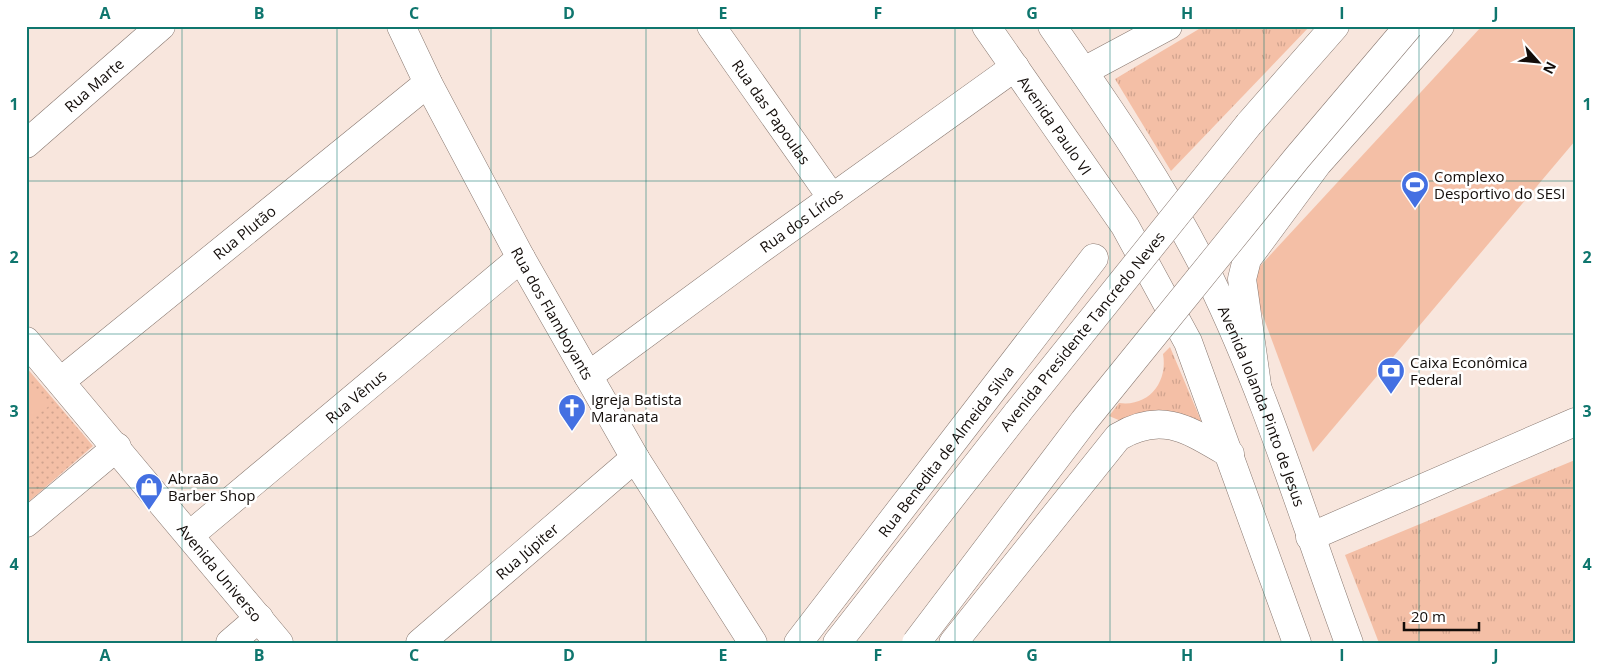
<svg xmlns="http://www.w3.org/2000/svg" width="1601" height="669" font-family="'Open Sans',sans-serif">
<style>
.grass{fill:url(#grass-tufts)}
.park{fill:url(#park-dots)}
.garden{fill:#f4bfa6}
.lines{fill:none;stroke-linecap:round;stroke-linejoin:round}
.minor-casing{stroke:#887870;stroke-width:29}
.secondary-casing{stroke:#887870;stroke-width:29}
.primary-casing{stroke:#887870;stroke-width:29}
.minor{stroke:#fff;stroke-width:28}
.secondary{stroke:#fff;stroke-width:28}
.primary{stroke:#fff;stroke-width:28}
.primary-bridge-casing{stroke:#887870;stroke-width:29;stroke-linecap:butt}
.primary-bridge{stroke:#fff;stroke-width:28}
.grid{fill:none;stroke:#0f766e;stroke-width:1;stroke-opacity:0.55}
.labels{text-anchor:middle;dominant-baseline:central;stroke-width:5;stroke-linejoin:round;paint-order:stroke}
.street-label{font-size:15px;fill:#130d0a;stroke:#fff}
.poi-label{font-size:15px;fill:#130d0a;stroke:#fff;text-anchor:start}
.neatline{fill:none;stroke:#0f766e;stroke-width:2}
.grid-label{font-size:16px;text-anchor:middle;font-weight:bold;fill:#0f766e}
</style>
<defs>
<pattern id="grass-tufts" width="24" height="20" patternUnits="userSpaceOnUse" patternTransform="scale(1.25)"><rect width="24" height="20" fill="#f4bfa6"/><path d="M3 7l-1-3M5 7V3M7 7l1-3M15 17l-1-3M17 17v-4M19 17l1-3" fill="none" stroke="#d0a38e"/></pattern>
<pattern id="park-dots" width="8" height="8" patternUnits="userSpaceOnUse" patternTransform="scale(1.25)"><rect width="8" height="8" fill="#f4bfa6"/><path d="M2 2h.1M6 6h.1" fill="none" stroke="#d0a38e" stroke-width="1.8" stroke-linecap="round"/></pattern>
</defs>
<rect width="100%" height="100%" fill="#f8e6dd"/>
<g class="grass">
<polygon points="1204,26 1310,26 1171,171 1115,79"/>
<path d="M1170,347L1202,423L1121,421L1109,416L1119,403C1149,407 1168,382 1163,354Z"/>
<polygon points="1575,460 1575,643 1379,643 1345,555"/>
</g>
<polygon class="park" points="26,367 93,446 26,504"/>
<g class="garden">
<polygon points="1482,26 1575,26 1575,141 1313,452 1249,278"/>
<polygon points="26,380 49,406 26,425"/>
</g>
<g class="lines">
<defs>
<g id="minor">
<path id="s1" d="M401,26L428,83L521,258L635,458L753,643"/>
<path id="s2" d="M711,26L832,198"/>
<polyline points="1084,71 1168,26"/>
<path id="s3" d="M26,144L161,26"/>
<path id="s4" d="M26,341L279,643"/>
<path id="s5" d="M588,376L758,251L1015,67"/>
<path id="s6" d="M61,381L428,83"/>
<polyline points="26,523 117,447"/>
<path id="s7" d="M190,535L521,258"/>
<polyline points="1310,537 1575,422"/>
<polyline points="230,643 259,618"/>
<path id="s8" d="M420,643L635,458"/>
<path id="s9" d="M798,643L1094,258"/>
</g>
<g id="secondary">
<path id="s10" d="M986,26L1125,226L1188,342L1297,643"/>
<path id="s11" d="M1052,26C1109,108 1166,190 1210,279C1267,396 1304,521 1349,643"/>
</g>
<g id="primary">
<polyline points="1249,124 1335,26"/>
<polyline points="1257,385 1242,279 1247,259 1318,163 1440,26"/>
<polyline points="837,643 1018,412"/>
<path d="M953,643L1118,437C1163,410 1190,431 1230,454"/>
</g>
</defs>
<use href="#minor" class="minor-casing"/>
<use href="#secondary" class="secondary-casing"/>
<use href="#primary" class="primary-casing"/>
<use href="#minor" class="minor"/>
<use href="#secondary" class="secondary"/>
<use href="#primary" class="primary"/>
<defs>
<g id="primary-bridge">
<polyline points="1018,412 1249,124"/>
<polyline points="916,643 1084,421 1297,158 1409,26"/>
</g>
</defs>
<use href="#primary-bridge" class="primary-bridge-casing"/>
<use href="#primary-bridge" class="primary-bridge"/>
</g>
<path class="grid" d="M182,26V643M337,26V643M491,26V643M646,26V643M800,26V643M955,26V643M1110,26V643M1264,26V643M1419,26V643M26,181H1575M26,334H1575M26,488H1575"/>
<defs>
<symbol id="stadium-pin" viewBox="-11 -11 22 30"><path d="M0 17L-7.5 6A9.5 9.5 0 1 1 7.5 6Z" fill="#4470e2" stroke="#fff"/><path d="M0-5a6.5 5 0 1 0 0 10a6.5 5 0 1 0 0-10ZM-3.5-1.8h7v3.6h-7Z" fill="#fff"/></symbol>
<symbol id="bank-pin" viewBox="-11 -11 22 30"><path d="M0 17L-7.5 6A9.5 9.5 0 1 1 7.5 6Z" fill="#4470e2" stroke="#fff"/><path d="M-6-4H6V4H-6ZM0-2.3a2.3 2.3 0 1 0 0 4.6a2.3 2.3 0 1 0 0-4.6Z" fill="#fff"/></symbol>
<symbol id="church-pin" viewBox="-11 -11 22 30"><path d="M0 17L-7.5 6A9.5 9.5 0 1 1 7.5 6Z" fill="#4470e2" stroke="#fff"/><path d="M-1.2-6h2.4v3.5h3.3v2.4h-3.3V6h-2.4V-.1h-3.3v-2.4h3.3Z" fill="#fff"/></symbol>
<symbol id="shop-pin" viewBox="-11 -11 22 30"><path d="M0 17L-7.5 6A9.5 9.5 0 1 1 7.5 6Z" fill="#4470e2" stroke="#fff"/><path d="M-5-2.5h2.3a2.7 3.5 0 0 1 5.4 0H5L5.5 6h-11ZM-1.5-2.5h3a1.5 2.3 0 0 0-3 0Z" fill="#fff"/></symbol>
</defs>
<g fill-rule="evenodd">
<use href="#stadium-pin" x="1399" y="169" width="32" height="43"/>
<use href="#bank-pin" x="1375" y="355" width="32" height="43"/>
<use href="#church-pin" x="556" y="392" width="32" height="43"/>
<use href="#shop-pin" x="133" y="471" width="32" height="43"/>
</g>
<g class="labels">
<g class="street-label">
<text stroke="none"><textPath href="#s3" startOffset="90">Rua Marte</textPath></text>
<text stroke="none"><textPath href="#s2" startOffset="105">Rua das Papoulas</textPath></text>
<text stroke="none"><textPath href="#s10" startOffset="121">Avenida Paulo VI</textPath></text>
<text stroke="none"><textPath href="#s5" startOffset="264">Rua dos Lírios</textPath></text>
<text stroke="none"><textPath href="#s6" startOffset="236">Rua Plutão</textPath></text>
<text stroke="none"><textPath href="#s1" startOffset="325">Rua dos Flamboyants</textPath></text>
<text transform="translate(1082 331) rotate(-51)">Avenida Presidente Tancredo Neves</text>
<text stroke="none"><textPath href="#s7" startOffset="216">Rua Vênus</textPath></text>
<text stroke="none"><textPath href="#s11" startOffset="436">Avenida Iolanda Pinto de Jesus</textPath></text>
<text stroke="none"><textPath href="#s9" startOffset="242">Rua Benedita de Almeida Silva</textPath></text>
<text stroke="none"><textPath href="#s8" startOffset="141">Rua Júpiter</textPath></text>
<text stroke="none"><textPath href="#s4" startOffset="302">Avenida Universo</textPath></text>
</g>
<g class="poi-label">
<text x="1434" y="176">Complexo<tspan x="1434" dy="17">Desportivo do SESI</tspan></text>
<text x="1410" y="362">Caixa Econômica<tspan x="1410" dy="17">Federal</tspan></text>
<text x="591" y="399">Igreja Batista<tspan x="591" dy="17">Maranata</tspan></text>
<text x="168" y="478">Abraão<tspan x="168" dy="17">Barber Shop</tspan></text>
</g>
</g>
<rect width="1601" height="669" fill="none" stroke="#ffffff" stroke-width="55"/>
<g transform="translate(1538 62) rotate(117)" stroke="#ffffff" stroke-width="4" paint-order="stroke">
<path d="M0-4L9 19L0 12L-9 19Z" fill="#130d0a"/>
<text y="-8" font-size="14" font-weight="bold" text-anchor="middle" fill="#130d0a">N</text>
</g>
<path d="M1404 622v8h75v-8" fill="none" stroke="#130d0a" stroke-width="2.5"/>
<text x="1411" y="622" font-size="15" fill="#130d0a" stroke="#ffffff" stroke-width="4" paint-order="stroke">20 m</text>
<rect x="28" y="28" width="1546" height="614" class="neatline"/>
<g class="grid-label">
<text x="105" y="19">A</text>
<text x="259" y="19">B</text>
<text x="414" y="19">C</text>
<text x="569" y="19">D</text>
<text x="723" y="19">E</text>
<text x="878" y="19">F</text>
<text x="1032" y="19">G</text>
<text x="1187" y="19">H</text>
<text x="1342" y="19">I</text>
<text x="1496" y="19">J</text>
<text x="14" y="110">1</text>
<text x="1587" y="110">1</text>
<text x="14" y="263">2</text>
<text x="1587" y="263">2</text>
<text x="14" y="417">3</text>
<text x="1587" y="417">3</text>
<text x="14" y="570">4</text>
<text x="1587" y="570">4</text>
<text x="105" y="661">A</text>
<text x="259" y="661">B</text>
<text x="414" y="661">C</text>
<text x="569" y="661">D</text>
<text x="723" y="661">E</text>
<text x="878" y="661">F</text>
<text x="1032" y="661">G</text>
<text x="1187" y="661">H</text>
<text x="1342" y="661">I</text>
<text x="1496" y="661">J</text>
</g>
</svg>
